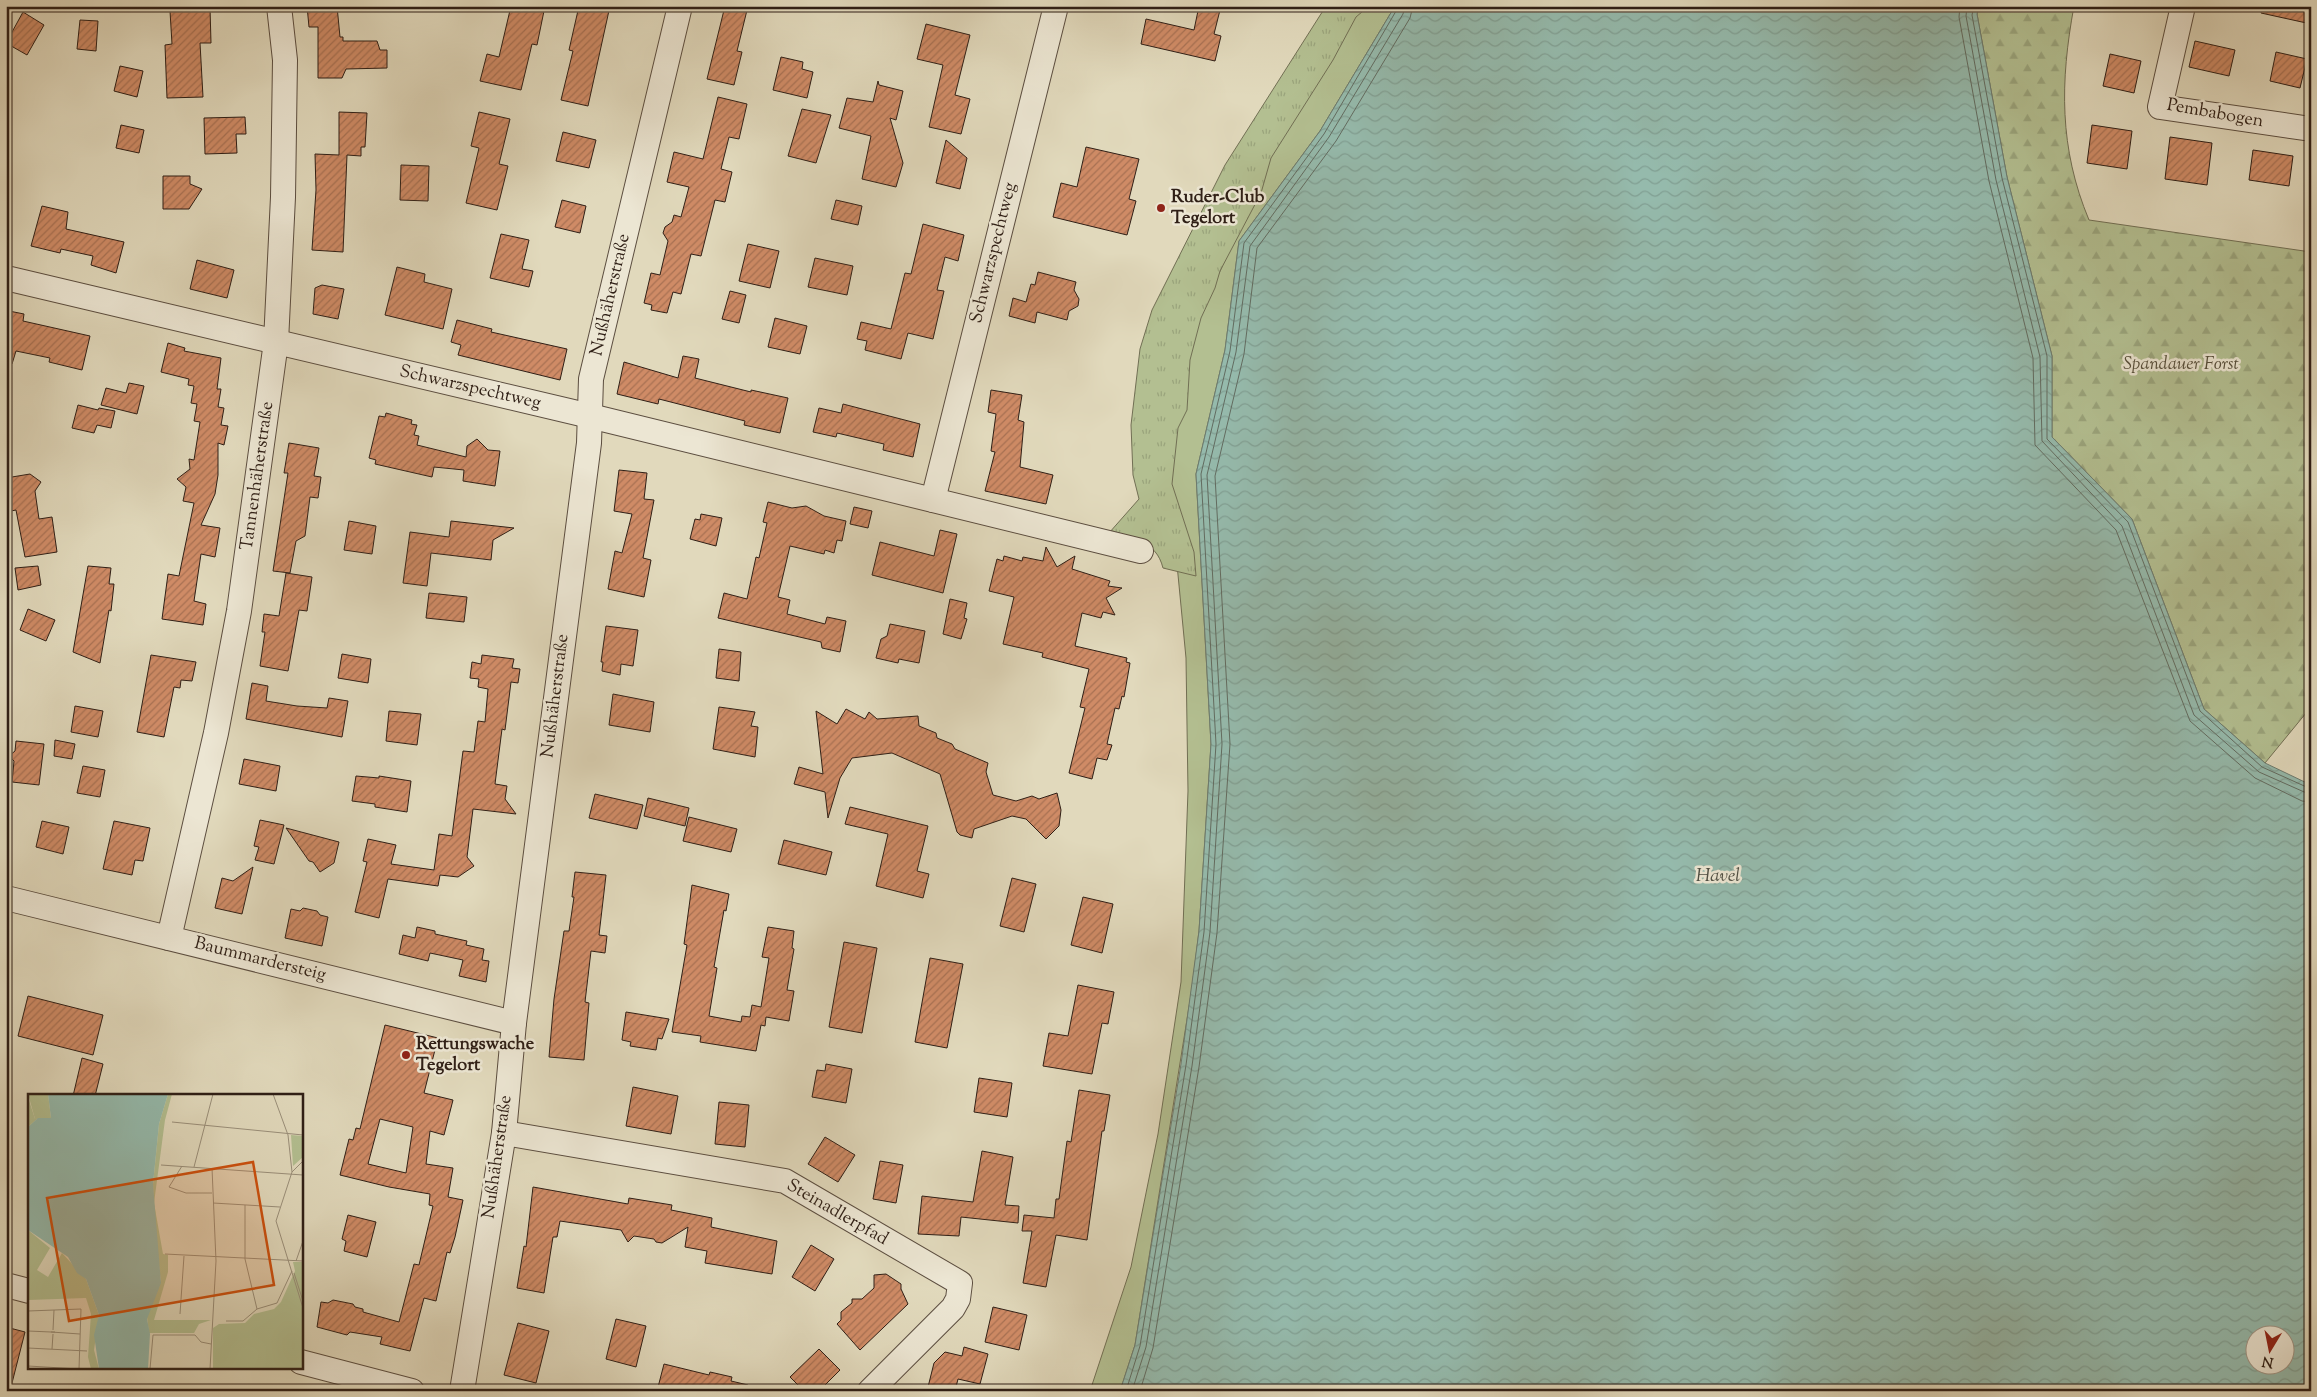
<svg xmlns="http://www.w3.org/2000/svg" width="2317" height="1397" font-family="'Sorts Mill Goudy',serif">
<style>
.grass{fill:#b3bf91;stroke:#716f54}
.forest{fill:url(#forest-firs);stroke:#716f54}
.park{fill:url(#park-tufts);stroke:#716f54}
.water{fill:url(#water-waves);stroke:#6c7c70;fill-rule:evenodd}
.lines{fill:none;stroke-linecap:round;stroke-linejoin:round}
.shore{stroke:#626c61;stroke-width:1}
.building{fill:url(#building-hatch);stroke:#2f1f16;fill-rule:evenodd}
.minor-casing{stroke:#5c4e40;stroke-width:26}
.minor{stroke:#ece6d3;stroke-width:24}
.poi-dot{fill:#8f2418;stroke:#ece6d3;stroke-width:2}
.labels{text-anchor:middle;dominant-baseline:central;stroke-width:5;stroke-linejoin:round;paint-order:stroke}
.street-label{font-size:18px;fill:#2f1f16;stroke:#ece6d3}
.poi-label{font-size:18px;font-weight:bold;fill:#2f1f16;stroke:#ece6d3;text-anchor:start}
.park-label{font-size:18px;font-style:italic;fill:#574f3b;stroke:#ece6d3}
.water-label{font-size:19px;font-style:italic;fill:#4e4e43;stroke:#ece6d3}
.inset-road{fill:none;stroke:#9a8f7a;stroke-width:1}
.view{fill:#cc500e;fill-opacity:0.15;stroke:#cc500e;stroke-width:2.5}
.inset-edge{fill:none;stroke:#2f1f16;stroke-width:2.5}
</style>
<defs>
<pattern id="forest-firs" width="22" height="20" patternUnits="userSpaceOnUse" patternTransform="scale(1.25)"><rect width="22" height="20" fill="#b3bf91"/><path d="M5 1l3.5 6h-7zM16 11l3.5 6h-7z" fill="#9aa47c"/></pattern>
<pattern id="park-tufts" width="24" height="20" patternUnits="userSpaceOnUse" patternTransform="scale(1.25)"><rect width="24" height="20" fill="#b3bf91"/><path d="M3 7l-1-3M5 7V3M7 7l1-3M15 17l-1-3M17 17v-4M19 17l1-3" fill="none" stroke="#9aa47c"/></pattern>
<pattern id="water-waves" width="16" height="10" patternUnits="userSpaceOnUse" patternTransform="scale(1.25)"><rect width="16" height="10" fill="#95baac"/><path d="M0 5q4-4 8 0t8 0" fill="none" stroke="#819f93"/></pattern>
<pattern id="building-hatch" width="6" height="6" patternUnits="userSpaceOnUse" patternTransform="scale(1.25)"><rect width="6" height="6" fill="#cf8b66"/><path d="M-1 1l2-2M0 6l6-6M5 7l2-2" fill="none" stroke="#a87153"/></pattern>
</defs>
<rect width="100%" height="100%" fill="#e1d9bc"/>
<filter id="stains"><feTurbulence type="fractalNoise" baseFrequency=".004" numOctaves="4"/><feColorMatrix values="0 0 0 0 .2 0 0 0 0 .09 0 0 0 0 .02 0 0 0 .5 -.17"/></filter>
<radialGradient id="worn" r=".72"><stop offset=".6" stop-color="#630" stop-opacity="0"/><stop offset="1" stop-color="#630" stop-opacity=".3"/></radialGradient>
<polygon class="grass" points="1337,6 1395,6 1320,131 1239,241 1225,350 1196,474 1211,744 1199,931 1192,988 1135,1345 1120,1391 1090,1391 1131,1267 1158,1134 1181,982 1188,791 1186,658 1176,554 1157,414"/>
<path class="forest" d="M1979,6H2074C2060,82 2059,148 2089,220L2311,252V707L2265,763L2204,709L2132,519L2052,437V356L2007,177L1977,14Z"/>
<path class="park" d="M1326,6H1369L1356,17L1333,60L1271,158L1261,193L1220,271L1215,288L1201,318L1190,360L1187,410L1178,428L1172,484L1194,552L1196,576L1163,568C1156,540 1134,541 1109,533L1139,499L1133,475L1131,425L1140,349L1152,310L1225,165Z"/>
<path class="water" d="M1395,6H1979L1977,14L2007,177L2052,356V437L2132,519L2204,709L2265,763L2311,785V1391H1120L1135,1345L1181,1064L1199,931L1211,744L1196,474L1225,350L1239,241L1320,131ZM2254,1334H2284V1364H2254Z"/>
<g class="lines">
<g class="shore">
<polyline points="1960,6 1959,17 1989,181 2033,358 2035,445 2116,530 2190,721 2255,778 2302,801 2311,802"/>
<polyline points="1967,6 1966,16 1996,180 2040,357 2042,441 2122,526 2194,715 2259,772 2311,795"/>
<polyline points="1974,6 1972,15 2002,178 2047,356 2047,439 2128,522 2200,711 2262,767 2311,789"/>
<polyline points="1126,1391 1140,1346 1186,1065 1204,932 1216,744 1201,474 1230,351 1244,243 1324,134 1399,6"/>
<polyline points="1132,1391 1146,1347 1192,1066 1210,932 1222,744 1207,475 1236,352 1250,246 1329,137 1403,14 1405,6"/>
<polyline points="1140,1391 1153,1348 1199,1067 1217,933 1230,744 1215,476 1244,354 1257,248 1336,141 1410,18 1413,6"/>
</g>
</g>
<g class="building">
<polygon points="307,6 337,6 340,37 343,37 343,41 377,41 380,50 387,50 387,68 346,69 342,78 318,78 318,27 309,27"/>
<polygon points="511,6 545,6 537,45 532,44 521,90 480,81 487,54 499,57"/>
<polygon points="579,6 610,6 588,106 561,100 573,51 569,50"/>
<polygon points="725,6 748,6 737,51 742,52 734,85 707,79"/>
<polygon points="1199,6 1221,6 1214,34 1221,36 1215,61 1141,44 1146,19 1194,30"/>
<polygon points="2262,6 2311,6 2311,24 2261,13"/>
<polygon points="210,8 211,43 200,43 203,97 167,98 165,45 172,44 170,11"/>
<polygon points="23,12 44,25 27,55 6,43"/>
<polygon points="80,20 98,21 96,51 77,49"/>
<polygon points="926,24 970,35 955,95 970,99 961,134 929,127 943,65 917,59"/>
<polygon points="2195,41 2235,50 2229,76 2189,67"/>
<polygon points="2276,52 2307,59 2300,88 2270,81"/>
<polygon points="2110,54 2141,61 2134,93 2103,86"/>
<polygon points="781,57 803,62 802,69 813,72 807,98 773,90"/>
<polygon points="120,66 143,71 137,97 114,91"/>
<polygon points="878,81 879,85 903,91 896,120 890,118 903,163 896,187 862,179 871,136 839,128 847,98 873,102"/>
<polygon points="718,97 747,104 739,139 729,137 721,169 732,172 725,202 715,200 701,256 691,254 681,294 673,292 667,313 651,310 652,305 644,303 651,273 660,275 668,241 663,233 665,227 672,222 674,215 681,217 689,187 667,182 674,152 703,159"/>
<polygon points="802,109 831,115 816,163 788,156"/>
<polygon points="339,112 367,113 365,147 361,147 361,156 347,155 343,252 312,250 316,190 315,154 339,155"/>
<polygon points="479,112 510,119 499,164 508,166 497,210 466,203 479,148 471,146"/>
<polygon points="245,117 246,134 236,134 237,153 205,154 204,118"/>
<polygon points="121,125 144,130 139,153 116,148"/>
<polygon points="2092,125 2132,131 2127,169 2087,163"/>
<polygon points="563,132 596,140 589,168 556,161"/>
<polygon points="2170,137 2212,143 2207,185 2165,179"/>
<polygon points="946,140 967,158 960,189 936,183"/>
<polygon points="1086,147 1139,159 1129,199 1136,201 1127,235 1053,217 1061,183 1077,187"/>
<polygon points="2253,150 2293,156 2289,186 2249,180"/>
<polygon points="401,165 429,166 428,201 400,200"/>
<polygon points="163,176 190,176 190,184 202,189 189,209 163,209"/>
<polygon points="562,200 586,206 580,233 555,227"/>
<polygon points="836,200 862,206 858,225 831,219"/>
<polygon points="42,206 68,212 66,229 124,242 116,273 91,265 93,256 61,249 60,253 31,246"/>
<polygon points="923,224 964,235 958,261 945,257 937,290 944,291 933,339 908,333 901,359 865,350 867,341 857,339 861,322 891,329 905,273 911,274"/>
<polygon points="501,234 529,240 522,269 533,271 529,287 490,278"/>
<polygon points="748,244 779,251 770,288 739,281"/>
<polygon points="815,258 853,266 847,295 808,287"/>
<polygon points="197,260 234,270 227,298 190,289"/>
<polygon points="397,267 425,274 424,282 452,289 443,329 385,315"/>
<polygon points="1038,272 1076,282 1074,290 1079,299 1078,306 1069,311 1067,320 1037,312 1035,323 1009,316 1013,298 1026,302 1031,284 1035,285"/>
<polygon points="322,285 344,289 338,319 313,314 315,288"/>
<polygon points="730,291 746,295 739,323 722,319"/>
<polygon points="9,311 24,314 23,321 90,336 82,370 49,362 50,358 16,351 12,364 6,363 6,317"/>
<polygon points="775,318 807,326 800,354 768,347"/>
<polygon points="457,320 492,329 491,332 567,349 560,380 458,355 461,345 451,342"/>
<polygon points="168,343 185,348 184,351 221,358 217,389 221,389 218,407 224,408 221,425 228,426 224,445 218,443 218,475 215,494 201,525 220,528 215,557 201,554 194,601 206,604 203,625 162,619 168,574 179,576 194,503 183,501 186,487 177,479 190,469 189,459 194,460 200,422 194,421 197,404 191,403 194,386 188,385 189,379 161,372"/>
<polygon points="683,356 699,359 695,378 751,392 751,390 788,398 780,433 744,425 745,421 659,399 658,404 617,394 624,362 678,378"/>
<polygon points="129,383 144,386 137,414 101,405 106,388 126,393"/>
<polygon points="991,390 1022,395 1018,420 1024,422 1020,467 1053,475 1046,504 985,491 995,452 991,451 996,414 988,412"/>
<polygon points="843,404 920,424 913,457 883,450 884,444 837,433 836,437 813,432 819,408 841,413"/>
<polygon points="78,405 98,410 99,408 115,411 111,428 97,425 94,433 72,428"/>
<polygon points="386,413 412,420 411,424 417,425 414,435 419,436 417,445 466,457 467,446 477,439 488,450 500,451 495,486 463,481 464,470 434,467 432,477 375,464 376,460 369,458 379,416 385,417"/>
<polygon points="289,443 319,448 314,476 321,477 318,498 310,497 305,536 296,541 290,573 273,571 288,473 284,473"/>
<polygon points="619,470 647,473 644,499 654,500 643,558 651,560 644,597 608,589 615,551 622,553 632,514 614,511"/>
<polygon points="30,474 41,482 35,491 39,519 52,517 57,552 25,557 16,510 6,512 6,478"/>
<polygon points="768,502 792,508 806,506 824,516 846,521 842,541 837,540 834,553 825,550 824,554 790,546 778,597 790,600 787,614 825,624 827,617 846,621 840,652 822,648 821,642 718,618 724,593 747,599 756,557 759,558 767,523 763,522"/>
<polygon points="854,507 872,511 868,528 850,524"/>
<polygon points="701,514 722,518 716,546 690,539 695,519 700,520"/>
<polygon points="349,521 376,526 372,554 344,550"/>
<polygon points="451,521 514,528 493,540 491,560 431,553 427,586 403,583 410,532 449,537"/>
<polygon points="940,530 957,534 943,593 872,575 880,542 934,556"/>
<polygon points="1046,547 1057,567 1075,556 1072,569 1110,581 1108,586 1122,588 1106,598 1115,615 1103,612 1101,618 1082,613 1075,646 1127,658 1126,662 1130,663 1124,697 1122,696 1119,709 1115,708 1107,744 1112,745 1107,760 1097,758 1092,779 1069,773 1085,708 1080,707 1089,669 1042,657 1043,653 1003,644 1014,597 989,591 997,559 1003,561 1004,556 1022,561 1023,557 1043,561"/>
<polygon points="38,566 41,585 18,590 15,568"/>
<polygon points="88,566 111,568 109,584 114,584 111,611 109,610 100,663 73,652"/>
<polygon points="286,573 312,577 307,611 299,610 288,671 260,666 265,632 262,632 264,614 279,616"/>
<polygon points="429,593 467,597 464,622 426,618"/>
<polygon points="950,599 967,603 964,618 967,619 961,639 943,634"/>
<polygon points="28,609 55,620 46,641 20,630"/>
<polygon points="890,624 925,631 919,663 899,659 898,663 876,658 881,639 887,636"/>
<polygon points="606,626 638,630 633,666 621,664 620,675 602,671 603,662 601,662"/>
<polygon points="719,649 741,652 739,681 716,678"/>
<polygon points="342,654 371,659 368,683 338,678"/>
<polygon points="151,655 196,662 192,681 181,680 180,688 174,687 164,737 137,732"/>
<polygon points="482,655 514,659 512,668 520,669 518,683 511,682 505,730 502,729 495,784 507,786 505,799 516,814 473,809 467,857 474,866 458,877 440,875 438,886 388,879 379,918 355,912 367,862 363,861 368,839 396,845 391,864 434,870 439,834 452,836 463,751 474,752 478,721 485,722 488,689 478,687 479,679 470,678 472,662 481,664"/>
<polygon points="252,683 268,686 266,701 297,706 327,708 329,698 348,701 342,737 246,719"/>
<polygon points="613,694 654,702 650,732 609,725"/>
<polygon points="75,706 103,711 98,737 71,732"/>
<polygon points="719,707 755,712 751,726 758,727 755,757 713,749"/>
<polygon points="846,709 865,719 869,712 877,719 918,716 919,726 936,733 937,738 952,744 955,749 988,763 986,772 993,795 1016,801 1032,796 1039,799 1057,793 1061,810 1059,826 1046,839 1026,819 1012,816 974,829 972,838 960,835 957,832 940,774 892,753 852,758 840,778 828,818 825,792 794,784 799,767 823,774 816,711 837,724"/>
<polygon points="389,711 421,714 417,745 386,741"/>
<polygon points="55,740 75,744 72,759 54,756"/>
<polygon points="16,741 44,744 39,785 12,782 14,761 9,756 15,751"/>
<polygon points="244,759 280,766 276,791 239,784"/>
<polygon points="83,766 105,770 100,797 77,793"/>
<polygon points="356,776 379,778 379,776 411,781 407,812 375,807 375,804 352,801"/>
<polygon points="595,794 643,805 637,829 589,818"/>
<polygon points="648,798 689,808 685,826 644,816"/>
<polygon points="850,807 928,826 917,871 929,874 923,898 876,886 888,834 845,824"/>
<polygon points="689,817 737,829 731,852 683,841"/>
<polygon points="260,820 284,825 274,864 255,860 259,847 254,846"/>
<polygon points="42,821 69,827 63,854 36,847"/>
<polygon points="114,821 150,828 143,861 135,860 132,875 103,869"/>
<polygon points="286,828 339,842 334,863 320,872 313,862 309,861"/>
<polygon points="784,840 832,852 826,875 778,864"/>
<polygon points="253,867 242,914 215,908 222,878 233,881"/>
<polygon points="575,872 606,875 599,935 607,936 605,953 591,951 585,1002 589,1003 584,1060 549,1057 554,999 564,931 569,931 574,897 572,897"/>
<polygon points="1012,878 1036,884 1024,932 1000,926"/>
<polygon points="692,885 729,894 726,911 724,910 714,967 717,968 709,1016 741,1022 742,1016 750,1017 752,1005 761,1007 769,958 762,957 768,927 794,931 792,948 794,949 787,990 794,991 789,1021 766,1017 765,1026 761,1025 756,1051 700,1042 701,1036 672,1032 687,945 684,944"/>
<polygon points="1083,897 1113,904 1102,953 1071,945"/>
<polygon points="303,908 317,911 320,915 328,917 322,946 285,938 291,909 300,911"/>
<polygon points="417,927 435,931 435,934 467,941 466,945 484,949 482,960 489,961 486,982 459,976 463,960 430,953 428,961 399,954 403,935 415,938"/>
<polygon points="844,942 877,948 862,1033 829,1027"/>
<polygon points="930,958 963,964 947,1048 915,1042"/>
<polygon points="1078,985 1114,992 1108,1024 1102,1023 1092,1074 1043,1066 1049,1033 1068,1036"/>
<polygon points="28,996 103,1015 93,1055 18,1036"/>
<polygon points="626,1012 669,1019 662,1039 658,1038 656,1050 630,1046 631,1042 622,1040"/>
<path d="M385,1025L438,1038L424,1093L453,1100L444,1135L430,1131L426,1164L453,1168L448,1197L463,1200L455,1237L450,1253L447,1252L436,1301L424,1298L410,1351L380,1344L382,1337L350,1332L347,1335L317,1327L321,1302L328,1303L333,1300L353,1304L355,1307L363,1309V1312L399,1322L414,1264L419,1265L433,1206L429,1205L430,1194L389,1187L340,1175L349,1139L353,1140L356,1128L360,1129ZM380,1119L413,1127L406,1173L368,1164Z"/>
<polygon points="82,1058 103,1064 95,1096 73,1096"/>
<polygon points="826,1064 852,1069 846,1103 812,1097 817,1070 825,1071"/>
<polygon points="979,1078 1012,1083 1007,1117 974,1112"/>
<polygon points="633,1087 678,1096 671,1134 626,1126"/>
<polygon points="1079,1090 1110,1095 1104,1131 1102,1131 1087,1240 1056,1235 1046,1287 1023,1283 1032,1231 1022,1231 1024,1215 1054,1218 1056,1199 1059,1199 1067,1141 1071,1142"/>
<polygon points="719,1102 749,1105 745,1147 715,1144"/>
<polygon points="825,1137 855,1155 838,1182 808,1164"/>
<polygon points="982,1151 1013,1157 1005,1205 1019,1206 1018,1223 961,1217 959,1236 918,1234 922,1196 973,1202"/>
<polygon points="880,1161 903,1165 896,1203 873,1199"/>
<polygon points="533,1187 628,1204 629,1198 672,1205 671,1210 712,1218 711,1227 777,1241 772,1274 705,1263 707,1251 685,1247 688,1227 662,1243 656,1242 654,1239 634,1236 628,1242 621,1230 560,1221 557,1237 553,1237 544,1293 517,1288 524,1246 526,1247"/>
<polygon points="348,1215 376,1222 367,1257 344,1251 346,1241 342,1239"/>
<polygon points="811,1245 834,1259 815,1291 792,1277"/>
<polygon points="886,1274 901,1284 901,1289 908,1304 860,1350 837,1324 841,1320 841,1312 852,1303 852,1299 862,1299 874,1288 874,1275"/>
<polygon points="993,1307 1027,1315 1019,1350 985,1342"/>
<polygon points="616,1319 646,1326 636,1367 606,1359"/>
<polygon points="518,1323 549,1331 536,1383 504,1375"/>
<polygon points="6,1327 25,1332 12,1383 6,1382"/>
<polygon points="964,1347 988,1354 980,1384 958,1379 955,1391 927,1391 934,1363 945,1352 962,1356"/>
<polygon points="819,1349 840,1370 819,1391 804,1391 790,1377"/>
<polygon points="664,1364 709,1375 710,1372 732,1377 731,1381 748,1385 747,1391 657,1391"/>
</g>
<g class="lines">
<defs>
<g id="minor">
<polyline points="2183,6 2160,107 2311,129"/>
<polyline points="6,278 590,416 1141,551"/>
<polyline points="933,500 1056,6"/>
<polyline points="6,898 514,1023"/>
<polyline points="169,938 216,733 239,611 276,342 283,197 285,60 279,6"/>
<polyline points="504,1133 785,1181 960,1283 958,1299 953,1308 870,1391"/>
<polyline points="6,1285 29,1291"/>
<polyline points="301,1362 412,1391"/>
<polyline points="462,1391 504,1133 514,1023 589,443 591,379 680,6"/>
</g>
</defs>
<use href="#minor" class="minor-casing"/>
<use href="#minor" class="minor"/>
</g>
<g class="poi-dot">
<circle cx="1161" cy="208" r="5"/>
<circle cx="406" cy="1055" r="5"/>
</g>
<g class="labels">
<g class="street-label">
<text transform="translate(2215 114) rotate(10)">Pembabogen</text>
<text transform="translate(994 253) rotate(-76)">Schwarzspechtweg</text>
<text transform="translate(611 295) rotate(-77)">Nußhäherstraße</text>
<text transform="translate(470 388) rotate(13)">Schwarzspechtweg</text>
<text transform="translate(258 476) rotate(-82)">Tannenhäherstraße</text>
<text transform="translate(556 696) rotate(-83)">Nußhäherstraße</text>
<text transform="translate(260 960) rotate(14)">Baummardersteig</text>
<text transform="translate(498 1157) rotate(-82)">Nußhäherstraße</text>
<text transform="translate(837 1213) rotate(30)">Steinadlerpfad</text>
</g>
<g class="poi-label">
<text x="1171" y="198">Ruder-Club<tspan x="1171" dy="21">Tegelort</tspan></text>
<text x="416" y="1045">Rettungswache<tspan x="416" dy="21">Tegelort</tspan></text>
</g>
<g class="park-label">
<text x="2181" y="365">Spandauer Forst</text>
</g>
<g class="water-label">
<text x="1718" y="876">Havel</text>
</g>
</g>
<g transform="translate(28 1094)">
<rect width="275" height="275" fill="#e1d9bc"/>
<path d="M140,0H144L137,26L126,109L138,177L125,220L119,222L133,189L126,128L125,90L131,30ZM0,3L7,25L10,24L0,33Z" fill="#b3bf91"/>
<path d="M0,136L22,154L9,176L20,183L34,159L58,185L71,221L66,256L71,275H63L60,263L63,220L58,204L0,206ZM265,168H275V275H185V234L191,230L217,229L226,220L246,215L253,208L267,177Z" fill="#b3bf91"/>
<path d="M263,41L275,42V63L265,72ZM131,159L140,161V178L126,226H183L171,230L166,239H121L119,223L135,180Z" fill="#b3bf91"/>
<path d="M0,0H20L23,24L7,25Z" fill="#b3bf91"/>
<path d="M20,0H140L131,30L125,90L133,189L119,225L122,240L120,275H71L66,241L71,221L58,185L49,179L40,163L0,136V33L10,24H23Z" fill="#95baac"/>
<path class="inset-road" d="M245,0L260,41L264,78L275,67M144,28L275,41M133,71L275,81M154,72L141,93L158,99H184M166,73L185,0M264,78L248,127L275,214M185,109L252,113M217,111V165L229,215M137,160L275,167M268,167L275,147M266,179L275,207M229,215L249,209L264,177M0,217L53,215L51,275L0,272M152,220L156,162M198,227H215L229,215M25,236L26,216M0,237L23,238M27,238H23L52,240M0,254L59,257M24,255L25,240M122,275L125,241H167L173,248L183,250M182,275L188,167L184,74"/>
<path class="view" d="M225,68L246,191L41,227L19,104Z"/>
<rect width="275" height="275" class="inset-edge"/>
</g>
<rect width="2317" height="1397" fill="none" stroke="#e1d9bc" stroke-width="25"/>
<rect x="8" y="8" width="2302" height="1382" fill="none" stroke="#2f1f16" stroke-width="2.5"/>
<rect x="12" y="12" width="2292" height="1372" fill="none" stroke="#2f1f16"/>
<g transform="translate(2270 1350) rotate(190)"><circle r="24" fill="#ece6d3" stroke="#a09687"/>
<path d="M0-4L9 19L0 12L-9 19Z" fill="#8f2418"/>
<text y="-8" font-size="14" font-weight="bold" text-anchor="middle" fill="#2f1f16">N</text>
</g>
<rect width="100%" height="100%" filter="url(#stains)"/>
<rect width="100%" height="100%" fill="url(#worn)"/>
</svg>
